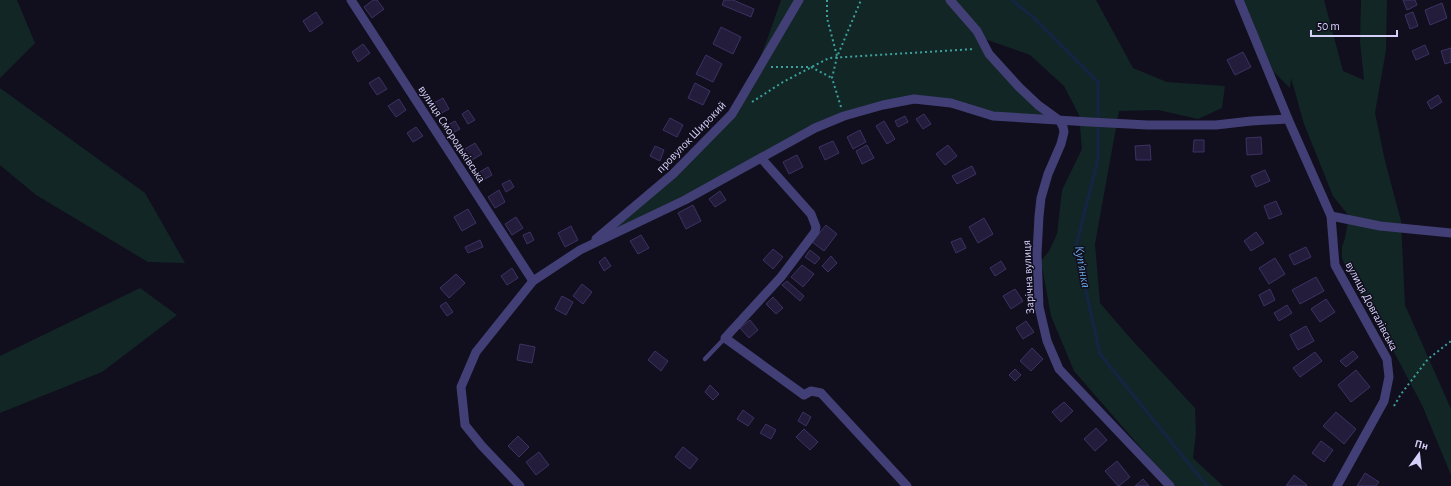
<svg xmlns="http://www.w3.org/2000/svg" width="1451" height="486" font-family="'Alegreya Sans',sans-serif">
<style>
.green{fill:#122625}
.lines{fill:none;stroke-linecap:round;stroke-linejoin:round}
.stream{stroke:#142541;stroke-width:3.5}
.building{fill:#231d3b;stroke:#3c3264}
.path{stroke:#3ca19d;stroke-width:2;stroke-dasharray:2 3;stroke-linecap:butt}
.service{stroke:#423f76;stroke-width:4.5}
.minor{stroke:#423f76;stroke-width:9}
.labels{text-anchor:middle;dominant-baseline:central;stroke-width:3;stroke-linejoin:round;paint-order:stroke}
.street-label{font-size:12px;fill:#d5d0f9;stroke:#110e1d}
.water-label{font-size:13px;font-style:italic;fill:#6baeec;stroke:#110e1d}
</style>
<rect width="100%" height="100%" fill="#110e1d"/>
<g class="green">
<polygon points="0,0 17,0 35,43 0,78"/>
<polygon points="781,0 1096,0 1133,68 1167,82 1225,86 1222,108 1198,119 1158,110 1119,111 1095,244 1100,303 1132,340 1195,408 1196,433 1193,458 1223,486 1174,486 1074,371 1051,316 1041,261 1049,251 1057,234 1062,190 1082,149 1079,115 1064,86 1030,55 982,38 1002,68 1060,121 1009,118 932,100 844,116 586,247 728,118 748,87 767,40"/>
<polygon points="1242,0 1324,0 1343,71 1364,80 1360,42 1361,0 1387,0 1386,50 1375,113 1385,161 1401,221 1405,305 1451,409 1451,475 1422,405 1386,337 1347,270 1342,258 1342,247 1345,238 1349,216 1333,196 1304,124 1291,78 1290,88 1274,72"/>
<polygon points="0,88 145,193 185,263 148,262 36,195 0,165"/>
<polygon points="140,288 177,315 102,372 0,413 0,356"/>
</g>
<g class="lines">
<polyline class="stream" points="1012,0 1034,18 1098,82 1098,159 1076,246 1100,354 1207,486"/>
</g>
<g class="building">
<polygon points="373,0 377,0 384,9 372,18 364,7"/>
<polygon points="724,0 733,0 754,9 751,17 722,5"/>
<polygon points="1403,0 1415,0 1417,5 1407,10"/>
<polygon points="1442,3 1447,18 1430,25 1425,10"/>
<polygon points="316,12 323,23 310,32 303,21"/>
<polygon points="1413,12 1418,26 1410,29 1405,15"/>
<polygon points="721,27 741,37 733,54 713,44"/>
<polygon points="363,44 370,53 358,62 352,52"/>
<polygon points="1425,45 1429,54 1416,60 1412,51"/>
<polygon points="1451,48 1451,62 1445,64 1441,51"/>
<polygon points="1243,52 1251,67 1235,75 1227,60"/>
<polygon points="706,55 722,64 713,82 696,74"/>
<polygon points="379,77 387,89 377,95 369,83"/>
<polygon points="695,83 710,91 703,105 688,98"/>
<polygon points="1438,95 1442,102 1431,109 1427,102"/>
<polygon points="443,98 449,109 436,116 430,105"/>
<polygon points="399,99 406,110 396,117 388,106"/>
<polygon points="468,110 475,120 468,124 462,114"/>
<polygon points="924,114 931,124 923,129 916,119"/>
<polygon points="905,116 908,122 898,127 895,121"/>
<polygon points="670,118 683,125 677,137 663,130"/>
<polygon points="455,121 460,129 449,135 444,127"/>
<polygon points="884,121 895,139 887,144 876,126"/>
<polygon points="416,127 423,136 413,142 407,133"/>
<polygon points="860,130 866,142 853,149 847,137"/>
<polygon points="1261,137 1262,154 1247,155 1246,138"/>
<polygon points="1194,140 1204,140 1204,152 1193,152"/>
<polygon points="833,141 839,153 825,160 819,147"/>
<polygon points="475,143 482,154 467,163 460,152"/>
<polygon points="867,145 874,158 862,164 856,151"/>
<polygon points="948,145 957,156 945,165 936,154"/>
<polygon points="1150,145 1151,160 1136,160 1135,146"/>
<polygon points="655,146 664,150 660,161 650,156"/>
<polygon points="797,155 803,167 789,174 783,162"/>
<polygon points="972,166 976,174 957,184 952,176"/>
<polygon points="488,167 492,175 478,183 473,176"/>
<polygon points="1265,170 1270,181 1256,187 1251,176"/>
<polygon points="510,180 514,187 506,192 502,184"/>
<polygon points="499,190 505,202 495,208 488,197"/>
<polygon points="720,191 726,200 715,207 709,199"/>
<polygon points="1276,201 1282,214 1269,219 1264,206"/>
<polygon points="693,205 701,221 686,229 678,213"/>
<polygon points="468,209 476,223 462,231 454,217"/>
<polygon points="516,217 523,228 512,235 505,224"/>
<polygon points="984,218 993,234 978,243 969,227"/>
<polygon points="826,225 837,234 824,251 812,242"/>
<polygon points="571,226 578,240 565,247 558,233"/>
<polygon points="530,232 534,240 527,244 523,235"/>
<polygon points="1256,232 1264,243 1251,251 1244,241"/>
<polygon points="641,235 649,248 638,254 630,241"/>
<polygon points="961,238 966,248 956,253 951,242"/>
<polygon points="480,240 483,247 468,253 465,247"/>
<polygon points="1306,247 1311,257 1294,265 1289,255"/>
<polygon points="773,249 783,257 773,269 763,260"/>
<polygon points="810,250 820,258 815,264 805,257"/>
<polygon points="831,256 837,263 828,272 822,266"/>
<polygon points="605,257 611,266 604,271 599,262"/>
<polygon points="1275,258 1285,274 1269,284 1259,268"/>
<polygon points="1001,261 1006,269 995,276 990,268"/>
<polygon points="802,265 814,274 803,287 791,277"/>
<polygon points="512,268 518,278 507,285 501,276"/>
<polygon points="456,274 465,283 449,298 440,288"/>
<polygon points="1316,277 1324,291 1300,304 1292,290"/>
<polygon points="787,281 804,296 800,301 782,285"/>
<polygon points="582,284 592,292 583,304 573,296"/>
<polygon points="1015,289 1023,301 1011,309 1003,296"/>
<polygon points="1270,289 1275,300 1264,306 1259,295"/>
<polygon points="562,296 573,302 566,315 555,309"/>
<polygon points="773,297 783,308 776,314 766,304"/>
<polygon points="1326,299 1335,312 1320,322 1311,309"/>
<polygon points="446,302 453,312 447,316 440,306"/>
<polygon points="1287,305 1292,313 1279,321 1274,313"/>
<polygon points="750,320 758,330 749,338 740,328"/>
<polygon points="1026,321 1034,332 1023,339 1016,328"/>
<polygon points="1306,326 1314,341 1298,350 1290,335"/>
<polygon points="520,344 535,347 532,363 517,360"/>
<polygon points="1032,348 1043,359 1031,371 1020,361"/>
<polygon points="655,351 668,361 661,371 648,360"/>
<polygon points="1353,351 1358,357 1346,367 1340,361"/>
<polygon points="1315,352 1322,361 1300,377 1293,368"/>
<polygon points="1015,369 1021,375 1015,381 1009,375"/>
<polygon points="1356,370 1370,387 1351,402 1338,385"/>
<polygon points="710,385 719,394 713,400 705,392"/>
<polygon points="1064,402 1073,411 1061,422 1052,412"/>
<polygon points="743,410 754,418 748,426 737,419"/>
<polygon points="803,412 811,417 806,426 798,421"/>
<polygon points="1336,412 1356,429 1344,444 1323,426"/>
<polygon points="766,424 776,430 771,439 760,433"/>
<polygon points="1096,428 1107,440 1095,451 1084,439"/>
<polygon points="804,429 818,442 810,450 796,437"/>
<polygon points="518,436 529,447 519,457 508,446"/>
<polygon points="1321,441 1333,450 1324,462 1312,453"/>
<polygon points="683,447 698,459 690,469 675,457"/>
<polygon points="539,452 549,465 536,475 526,462"/>
<polygon points="1117,461 1130,477 1119,486 1118,486 1105,471"/>
<polygon points="1365,473 1379,482 1376,486 1357,486"/>
<polygon points="1294,475 1307,485 1306,486 1286,486"/>
<polygon points="1143,479 1149,486 1135,486"/>
</g>
<g class="lines">
<g class="path">
<polyline points="827,0 827,18 837,56"/>
<polyline points="771,67 811,67 832,78"/>
<polyline points="752,102 783,82 829,58 975,49"/>
<polyline points="841,107 832,78 837,57 861,0"/>
<polyline points="1394,406 1401,394 1428,359 1451,341"/>
</g>
<polyline class="service" points="705,359 725,338"/>
<g class="minor">
<polyline points="351,0 533,281"/>
<polyline points="950,0 977,31 989,54 1019,87 1038,105 1060,121 1063,127 1064,132 1061,144 1048,174 1041,198 1039,216 1037,254 1039,307 1047,341 1059,369 1170,486"/>
<polyline points="1239,0 1288,119 1331,216 1335,265 1387,359 1389,377 1384,401 1337,486"/>
<polyline points="761,158 811,214 816,227 815,232 781,277 725,338 804,395 811,391 821,393 907,486"/>
<polyline points="1331,216 1380,226 1451,233"/>
<polyline points="596,239 673,174 732,114 799,0"/>
<polyline points="520,486 482,446 465,425 461,387 476,352 533,281 580,250 685,200 815,128 844,116 883,105 914,99 951,103 993,116 1090,122 1148,125 1216,125 1251,121 1288,119"/>
</g>
</g>
<g class="labels">
<g class="street-label">
<text transform="translate(452 134) rotate(57)">вулиця Смородьківська</text>
<text transform="translate(691 137) rotate(-46)">провулок Широкий</text>
<text transform="translate(1028 277) rotate(-93)">Зарічна вулиця</text>
<text transform="translate(1372 306) rotate(62)">вулиця Довгалівська</text>
</g>
<g class="water-label">
<text transform="translate(1082 267) rotate(80)">Куп'янка</text>
</g>
</g>
<g transform="translate(1419 454) rotate(15)" stroke="#110e1d" stroke-width="3" paint-order="stroke">
<path d="M0-3L7 15L0 10L-7 15Z" fill="#d5d0f9"/>
<text y="-6" font-size="11" font-weight="bold" text-anchor="middle" fill="#d5d0f9">Пн</text>
</g>
<path d="M1311 30v6h86v-6" fill="none" stroke="#d5d0f9" stroke-width="2"/>
<text x="1317" y="30" font-size="12" fill="#d5d0f9" stroke="#110e1d" stroke-width="3" paint-order="stroke">50 m</text>
</svg>
